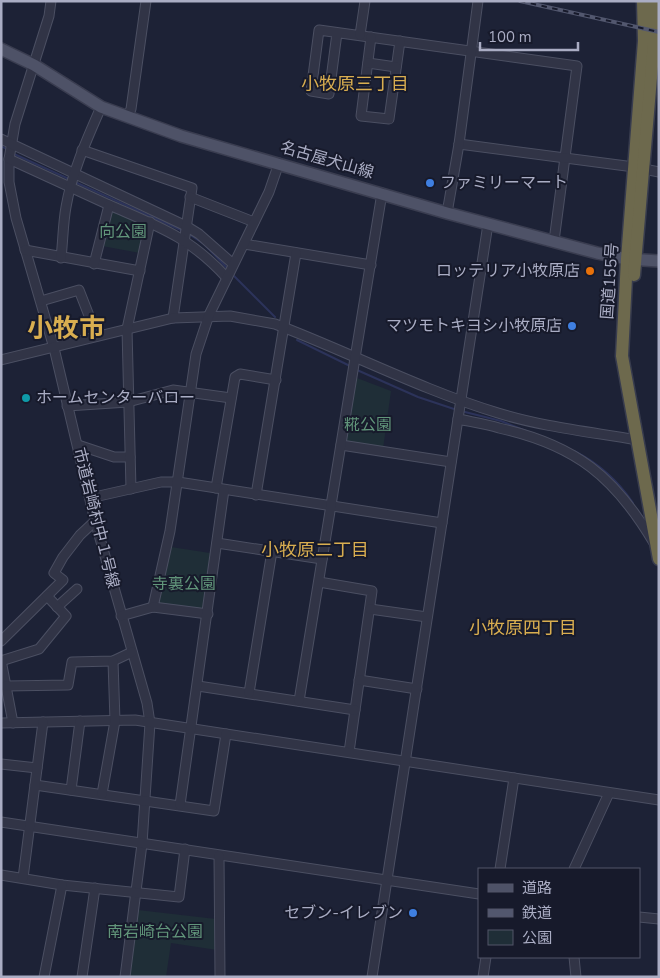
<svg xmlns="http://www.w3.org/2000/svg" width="660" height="978" font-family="'Nunito Sans','Noto Sans JP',sans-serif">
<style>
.green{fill:#1f2e37}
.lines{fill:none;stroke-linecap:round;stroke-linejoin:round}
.stream{stroke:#2c335a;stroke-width:2}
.minor-casing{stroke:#4b4f62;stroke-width:11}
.major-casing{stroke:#3a3d50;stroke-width:14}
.highway-casing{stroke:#383c4e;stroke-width:15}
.minor{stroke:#313446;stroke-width:9}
.major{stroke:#4e5267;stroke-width:11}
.highway{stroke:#6d694d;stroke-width:12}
.rail-casing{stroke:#52576e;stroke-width:4}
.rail{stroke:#171a2b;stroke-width:2;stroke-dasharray:5.5;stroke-linecap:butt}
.shop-dot{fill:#3f7fe0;stroke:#171a2b;stroke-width:2}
.food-dot{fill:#e8710a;stroke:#171a2b;stroke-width:2}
.culture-dot{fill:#0f9aa8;stroke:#171a2b;stroke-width:2}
.labels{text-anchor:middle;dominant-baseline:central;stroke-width:4;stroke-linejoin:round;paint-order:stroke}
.street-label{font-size:16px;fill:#aaadc4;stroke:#171a2b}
.poi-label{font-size:16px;fill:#aaadc4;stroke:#171a2b;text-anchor:end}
.park-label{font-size:16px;fill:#61957a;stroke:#171a2b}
.neighbourhood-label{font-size:18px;fill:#d9ae50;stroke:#171a2b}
.town-label{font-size:26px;font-weight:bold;fill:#d9ae50;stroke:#171a2b}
</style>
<rect width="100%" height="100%" fill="#1d2236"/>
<g class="green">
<polygon points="111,208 147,223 140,253 102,246"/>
<polygon points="357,378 391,391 383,449 346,441"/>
<polygon points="171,547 210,553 203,610 156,604"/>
<polygon points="138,910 216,919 217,950 171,943 166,977 129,977"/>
</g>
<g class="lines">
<g class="stream">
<polyline points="1,146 8,150"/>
<polyline points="14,154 69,179"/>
<polyline points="75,182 183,231"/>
<polyline points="189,234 204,244 228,269"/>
<polyline points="233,275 275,317"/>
<polyline points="297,340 350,366"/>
<polyline points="357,370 418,397 457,410"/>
<polyline points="461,411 501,421 526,431"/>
<path d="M574,451C598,463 618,481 633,503"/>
</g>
<defs>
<g id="minor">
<polyline points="51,1 49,16 15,124 9,159 9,182 16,218 54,348 95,521 147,703 150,723 142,844 125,977"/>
<polyline points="337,33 329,94 311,91 319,30 577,66 554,241"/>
<polyline points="360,35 365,1"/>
<polyline points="371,37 361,116 389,119 400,41"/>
<polyline points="368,63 396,67"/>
<polyline points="127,117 131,109 146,1"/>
<polyline points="1,139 186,226 199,234 233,264"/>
<polyline points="459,144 634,167"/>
<polyline points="82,150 192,188 173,318"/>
<path d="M9,159C42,174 74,189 107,204C157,226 189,236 227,278"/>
<polyline points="644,169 659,172"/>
<polyline points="190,197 254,222"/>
<polyline points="447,213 459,144 478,1"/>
<polyline points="244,244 371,265"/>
<polyline points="25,250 140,271"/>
<path d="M61,258C63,241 63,223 66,207C72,172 87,139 101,107"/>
<polyline points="94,264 109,205"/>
<polyline points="41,301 79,290 97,336"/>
<path d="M1,360L173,318L230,316L275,324C349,352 422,390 498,413C543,427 591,432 637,440"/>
<polyline points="67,406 128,402 173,390 231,398"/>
<path d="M458,419C472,422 486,424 499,428C576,445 615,477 654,543"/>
<polyline points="78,445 114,457 130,457"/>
<polyline points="341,445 451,462"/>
<polyline points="216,488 235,377 240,374 276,380"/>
<polyline points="131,489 127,329 150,222"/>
<polyline points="256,495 296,253"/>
<polyline points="90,498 161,482 178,482 442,523"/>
<polyline points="217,543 322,559"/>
<polyline points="319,582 372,591 349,752"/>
<polyline points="57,607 77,589"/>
<polyline points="153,607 170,531 196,354 209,315 269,192 279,163"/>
<polyline points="370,609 427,617"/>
<polyline points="121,616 153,607 208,614"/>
<polyline points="1,641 63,580 54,573 63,557 80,535 95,521"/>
<polyline points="1,660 13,723"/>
<polyline points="1,661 39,649 66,616 47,596"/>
<polyline points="359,680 417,689"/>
<polyline points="6,686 68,685 72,662 113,661 132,652"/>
<polyline points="198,686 355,710"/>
<polyline points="249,693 272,551"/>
<polyline points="299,701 382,193"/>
<polyline points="1,723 135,720 659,800"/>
<polyline points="1,764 37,768"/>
<polyline points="35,785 214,811 226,734"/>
<polyline points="71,790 80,721"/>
<polyline points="102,794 115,721 113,661"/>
<polyline points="180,805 224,490"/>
<polyline points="1,822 479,894"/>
<polyline points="219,856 220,977"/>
<polyline points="500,869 514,778"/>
<polyline points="574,869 609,793"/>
<polyline points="1,875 62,885 179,897 185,849"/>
<polyline points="23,878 43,722"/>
<polyline points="639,917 659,919"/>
<polyline points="574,957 576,977"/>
<polyline points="44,977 62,885"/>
<polyline points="82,977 95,888"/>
<polyline points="372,977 488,224"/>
<polyline points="483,977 486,957"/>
</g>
<polyline id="major" points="1,49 34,65 101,107 181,136 447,213 597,253 627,259 659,261"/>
<g id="highway">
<polyline points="643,1 644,41 627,259 622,356 659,559"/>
<polyline points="634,275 654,43 654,1"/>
</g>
</defs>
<use href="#minor" class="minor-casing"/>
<use href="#major" class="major-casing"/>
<use href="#highway" class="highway-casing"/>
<use href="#minor" class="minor"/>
<use href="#major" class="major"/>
<use href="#highway" class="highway"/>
<defs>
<polyline id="rail" points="520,1 659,32"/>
</defs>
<use href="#rail" class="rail-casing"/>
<use href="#rail" class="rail"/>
</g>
<g class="shop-dot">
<circle cx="430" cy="183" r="5"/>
<circle cx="572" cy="326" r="5"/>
<circle cx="413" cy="913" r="5"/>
</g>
<circle class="food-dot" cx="590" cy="271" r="5"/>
<circle class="culture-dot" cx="26" cy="398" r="5"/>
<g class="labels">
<g class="street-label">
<text transform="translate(327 160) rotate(16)">名古屋犬山線</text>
<text transform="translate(610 281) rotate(-86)">国道155号</text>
<text transform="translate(96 518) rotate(76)">市道岩崎村中１号線</text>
</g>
<g class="poi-label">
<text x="440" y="183" text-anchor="start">ファミリーマート</text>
<text x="580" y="271">ロッテリア小牧原店</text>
<text x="562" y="326">マツモトキヨシ小牧原店</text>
<text x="36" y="398" text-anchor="start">ホームセンターバロー</text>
<text x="403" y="913">セブン-イレブン</text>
</g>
<g class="park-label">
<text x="123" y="232">向公園</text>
<text x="368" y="425">糀公園</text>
<text x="184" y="584">寺裏公園</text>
<text x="155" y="932">南岩崎台公園</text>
</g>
<g class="neighbourhood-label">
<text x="355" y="84">小牧原三丁目</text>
<text x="315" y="550">小牧原二丁目</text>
<text x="523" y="628">小牧原四丁目</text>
</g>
<g class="town-label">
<text x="66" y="328">小牧市</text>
</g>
</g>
<rect width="660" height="978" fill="none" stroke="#aaadc4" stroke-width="5"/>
<rect x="478" y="868" width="162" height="90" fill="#171a2b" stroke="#525568"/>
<rect x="488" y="884" width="25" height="8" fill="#4e5267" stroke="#525568"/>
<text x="522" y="893" font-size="15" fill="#aaadc4">道路</text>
<rect x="488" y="909" width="25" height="8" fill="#52576e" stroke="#525568"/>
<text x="522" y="918" font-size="15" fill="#aaadc4">鉄道</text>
<rect x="488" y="930" width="25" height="15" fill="#1f2e37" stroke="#525568"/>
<text x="522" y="943" font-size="15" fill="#aaadc4">公園</text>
<path d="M480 42v8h98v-8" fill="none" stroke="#aaadc4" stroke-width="2.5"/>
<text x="488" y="42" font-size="15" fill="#aaadc4" stroke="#171a2b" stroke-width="4" paint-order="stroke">100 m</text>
</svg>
